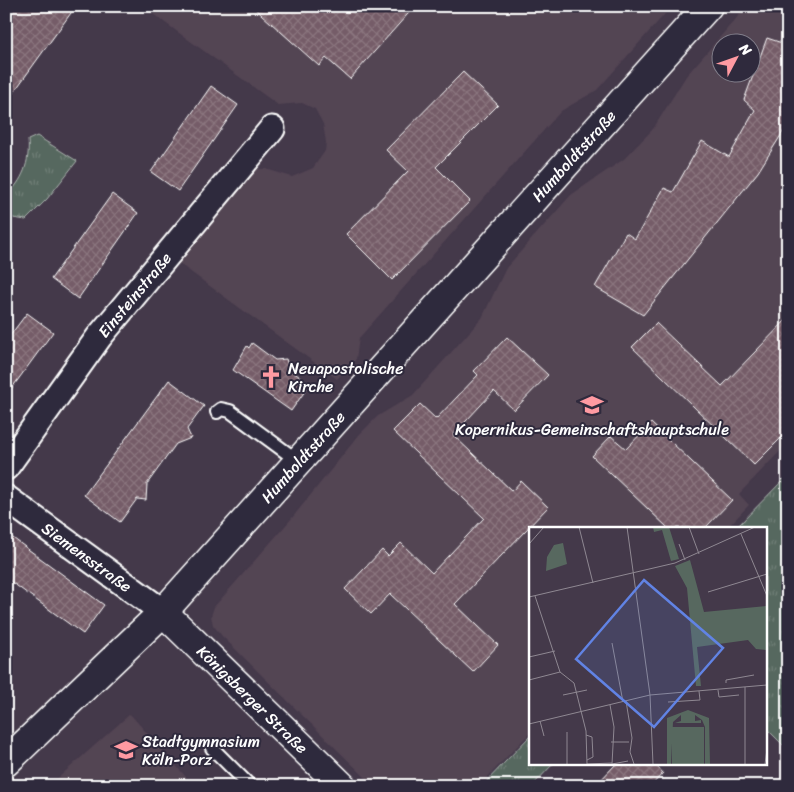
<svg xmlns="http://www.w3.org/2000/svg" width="794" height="792" font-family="Sriracha,sans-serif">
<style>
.built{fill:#534453;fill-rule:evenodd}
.grass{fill:url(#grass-tufts);stroke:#abb4af}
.building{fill:url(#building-cross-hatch);stroke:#fff}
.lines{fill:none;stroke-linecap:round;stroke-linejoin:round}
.service-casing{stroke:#fff;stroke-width:16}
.minor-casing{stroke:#fff;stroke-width:29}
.tertiary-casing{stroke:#fff;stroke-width:31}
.service{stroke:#2f2a3d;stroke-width:12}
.minor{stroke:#2f2a3d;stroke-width:25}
.tertiary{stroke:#2f2a3d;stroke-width:28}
.labels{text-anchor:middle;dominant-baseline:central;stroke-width:4;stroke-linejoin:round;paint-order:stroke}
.street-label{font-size:16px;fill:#fff;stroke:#2f2a3d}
.poi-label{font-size:16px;fill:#fff;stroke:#2f2a3d;text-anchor:start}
.inset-road{fill:none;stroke:#8f8892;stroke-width:1}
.view{fill:#6183e4;fill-opacity:0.15;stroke:#6183e4;stroke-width:2.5}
.inset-edge{fill:none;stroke:#fff;stroke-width:2.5}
</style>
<defs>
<pattern id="grass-tufts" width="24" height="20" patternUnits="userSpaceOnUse" patternTransform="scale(1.25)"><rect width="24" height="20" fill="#57685f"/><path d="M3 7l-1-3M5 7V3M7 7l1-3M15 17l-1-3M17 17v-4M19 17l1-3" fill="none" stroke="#707f77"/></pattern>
<pattern id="building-cross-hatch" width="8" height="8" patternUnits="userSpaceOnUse" patternTransform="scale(1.25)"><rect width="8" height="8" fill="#755c67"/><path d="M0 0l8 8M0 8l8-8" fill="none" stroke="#8a747e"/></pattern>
</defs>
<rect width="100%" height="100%" fill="#44394a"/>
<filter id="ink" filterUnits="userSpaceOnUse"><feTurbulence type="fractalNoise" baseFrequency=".02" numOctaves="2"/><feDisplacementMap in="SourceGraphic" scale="10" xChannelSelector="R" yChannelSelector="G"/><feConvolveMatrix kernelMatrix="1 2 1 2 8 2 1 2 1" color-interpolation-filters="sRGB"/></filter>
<g filter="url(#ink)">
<g class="built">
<polygon points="142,6 672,6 597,90 561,111 359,338 356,359 337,379 177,262 255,169 266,169 292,177 313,168 325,151 326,142 323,124 315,109 302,103 278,105"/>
<path d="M747,6H788V443L739,494L749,505L727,528H530V733L479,786H374L222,636L213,625L211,616L214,607L292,518L359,435L378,416L413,395L482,318L506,268L571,195L624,159L653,129L686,76ZM722,42H752V72H722Z"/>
<polygon points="130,714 194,786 49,786"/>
</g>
<g class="grass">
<path d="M37,136L77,161L47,199L26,220L13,218L6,209V196C23,181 30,162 28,140Z"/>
<polygon points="788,475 788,747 786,748 765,727 765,528 736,528"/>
<polygon points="530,736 530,763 554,763 532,786 482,786"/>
</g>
<g class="building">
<polygon points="6,6 76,6 6,103"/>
<polygon points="252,6 415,6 350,79 326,58 319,66"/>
<polygon points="767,38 788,45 788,124 758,172 643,315 595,287 626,233 635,239 664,188 673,192 702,141 729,157 755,110 744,100"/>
<polygon points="463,72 498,105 436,167 470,201 392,280 346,234 408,171 386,150"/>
<polygon points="211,86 238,105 178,191 151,172"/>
<polygon points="112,194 138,213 78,299 51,279"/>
<polygon points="27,313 53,332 6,396 6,341"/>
<polygon points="788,318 788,431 754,465 632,347 656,323 722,386"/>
<polygon points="507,337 548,375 514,410 494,391 453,435 512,491 521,481 548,507 455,604 498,645 473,672 390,594 371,614 345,589 382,550 388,556 401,543 432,573 484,518 393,431 420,404 436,419 478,375 474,371"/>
<polygon points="252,343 275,360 286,359 289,369 310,384 291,411 233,370 247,346 249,348"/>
<polygon points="169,380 204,406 187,429 191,438 176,444 147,484 146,500 137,499 120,522 84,495"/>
<polygon points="651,423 732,500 705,528 668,528 592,456 611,436 626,449"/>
<polygon points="6,533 104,605 83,634 6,578"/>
<polygon points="617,763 654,763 663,773 651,786 595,786"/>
</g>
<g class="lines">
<defs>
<g id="service">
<polyline points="217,412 221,409 230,411 298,461"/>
<polyline points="212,748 250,786"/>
</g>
<g id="minor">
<path id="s1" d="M6,467L99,337L272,129"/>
<path id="s2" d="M6,498L163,612"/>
</g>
<g id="tertiary">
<path id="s3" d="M163,612L342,786"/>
<path id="s4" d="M6,762L163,612L708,6"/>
</g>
</defs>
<use href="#service" class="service-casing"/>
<use href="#minor" class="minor-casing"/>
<use href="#tertiary" class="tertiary-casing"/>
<use href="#service" class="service"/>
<use href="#minor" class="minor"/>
<use href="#tertiary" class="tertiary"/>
</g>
</g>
<defs>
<symbol id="church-bare" viewBox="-9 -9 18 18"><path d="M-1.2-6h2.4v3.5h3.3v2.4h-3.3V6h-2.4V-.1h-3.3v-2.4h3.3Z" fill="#ff9aa2" stroke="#2f2a3d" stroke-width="2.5" paint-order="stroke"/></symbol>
<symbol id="school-bare" viewBox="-9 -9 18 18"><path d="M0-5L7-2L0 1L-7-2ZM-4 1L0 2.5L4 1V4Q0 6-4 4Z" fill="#ff9aa2" stroke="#2f2a3d" stroke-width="2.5" paint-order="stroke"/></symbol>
</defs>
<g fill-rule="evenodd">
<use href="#church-bare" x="255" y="361" width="32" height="32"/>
<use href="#school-bare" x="576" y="389" width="32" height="32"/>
<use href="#school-bare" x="110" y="734" width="32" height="32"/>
</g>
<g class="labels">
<g class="street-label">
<text stroke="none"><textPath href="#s4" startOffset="831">Humboldtstraße</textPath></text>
<text stroke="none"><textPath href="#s1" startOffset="215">Einsteinstraße</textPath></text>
<text stroke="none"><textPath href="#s4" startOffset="426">Humboldtstraße</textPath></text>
<text stroke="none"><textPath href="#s2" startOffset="100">Siemensstraße</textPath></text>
<text stroke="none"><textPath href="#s3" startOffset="125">Königsberger Straße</textPath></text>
</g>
<g class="poi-label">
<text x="288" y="368">Neuapostolische<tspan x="288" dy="18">Kirche</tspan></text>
<text x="592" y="429" text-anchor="middle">Kopernikus-Gemeinschaftshauptschule</text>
<text x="142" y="741">Stadtgymnasium<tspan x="142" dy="18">Köln-Porz</tspan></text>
</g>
</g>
<g transform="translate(529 527)">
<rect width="238" height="238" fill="#44394a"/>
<path d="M124,0H140L150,32L142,34L133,3L125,5ZM34,16L38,37L17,44L18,30L25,18ZM161,33L175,85L237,79V123L227,122L219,113L168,120L172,159H167L158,61L146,39Z" fill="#57685f"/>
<path d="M159,183L180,191L181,237H176V200L173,193L166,188V194L172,193V196H146L152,194V188L144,195L142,237H138V191ZM143,200H175V237H143Z" fill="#57685f"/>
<path class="inset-road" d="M50,0L64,56M98,0L121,168L124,237M160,0L170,27M212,7L238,69M0,17L15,0M150,17L156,33M179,65L238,47M6,69L31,145L45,156L57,204L58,237M0,70L146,36L226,0M83,116L94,175M0,130L26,124M0,153L31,145M197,156V153L225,148M216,160V237M189,163L190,170L210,168M34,168L58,163M97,174L103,211L101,225L105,237M139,175L171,173L170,164M81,178L85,200L83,237M11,194L15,209M0,197L121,168L238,158M38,205V237M57,208L63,210L64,230L58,233M82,215H100M58,237L83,236M83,237L99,234M236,237L238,222"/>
<path class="view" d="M115,53L194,121L125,200L47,132Z"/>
<rect width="238" height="238" class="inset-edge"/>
</g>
<rect width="794" height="792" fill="none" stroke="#2f2a3d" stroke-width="25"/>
<rect x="12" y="12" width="769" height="767" fill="none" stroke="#fff" stroke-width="2" filter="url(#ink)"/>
<g transform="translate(736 58) rotate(49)"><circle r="24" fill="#2f2a3d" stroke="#827f8b"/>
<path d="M0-4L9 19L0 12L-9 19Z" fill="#ff9aa2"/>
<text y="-8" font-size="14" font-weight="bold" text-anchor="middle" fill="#ffffff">N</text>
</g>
</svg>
